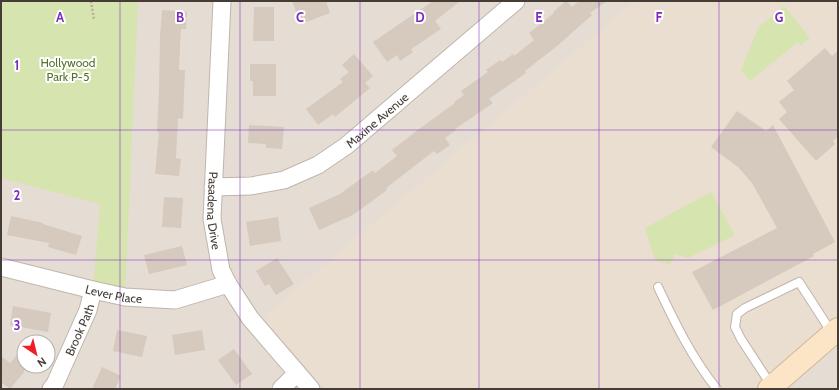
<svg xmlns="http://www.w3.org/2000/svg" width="839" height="390" font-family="Cabin,sans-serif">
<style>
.residential{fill:#e5ddd4;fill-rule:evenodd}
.education{fill:#eaded0}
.green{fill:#d6e4b0}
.building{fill:#d6c9be}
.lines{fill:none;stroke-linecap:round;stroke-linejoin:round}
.lane-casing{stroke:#bfb5ac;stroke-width:10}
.street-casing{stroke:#bfb5ac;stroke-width:19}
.secondary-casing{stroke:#cfb797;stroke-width:24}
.path{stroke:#bdab9b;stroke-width:2.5;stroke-dasharray:2 2;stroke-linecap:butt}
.lane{stroke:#fff;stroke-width:8}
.street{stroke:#fff;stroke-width:17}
.secondary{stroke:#fbe5c6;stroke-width:22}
.grid{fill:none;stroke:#7b2cbf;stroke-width:1;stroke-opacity:0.55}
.labels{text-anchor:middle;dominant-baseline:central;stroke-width:4;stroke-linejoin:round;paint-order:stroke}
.park-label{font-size:12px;fill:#53722c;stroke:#fff}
.street-label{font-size:12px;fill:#443c35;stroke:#fff}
.grid-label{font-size:13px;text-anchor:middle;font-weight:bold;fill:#7b2cbf;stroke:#fff;stroke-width:4;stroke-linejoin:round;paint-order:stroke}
</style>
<rect width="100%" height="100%" fill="#f2ece5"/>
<path class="residential" d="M1,1H838V389H1ZM24,342H48V366H24Z"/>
<polygon class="education" points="635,1 838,1 838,316 760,389 326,389 262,318"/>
<g class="green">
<polygon points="1,1 136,1 138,3 125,297 93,290 100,204 1,178"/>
<polygon points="784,6 810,38 801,45 798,42 750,81 741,70 758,28"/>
<polygon points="711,192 735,235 688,258 675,254 670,265 655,260 645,228"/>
</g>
<g class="building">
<polygon points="292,1 326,1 330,13 301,24"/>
<polygon points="433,1 460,1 435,21 441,29 411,49 413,52 400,61 397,55 387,62 373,42"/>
<polygon points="566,1 567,1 572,7 579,1 607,1 590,13 592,15 557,46 525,71 526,73 489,99 493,103 455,129 456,130 445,138 450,145 437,154 434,151 386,188 387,190 353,215 319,230 309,208 340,194 373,170 375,173 397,156 392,150 419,129 455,103 454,102 464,95 461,91 488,72 486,70 500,60 502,62 513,54 514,56 534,40 529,33 554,13 553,12"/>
<polygon points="254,7 274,7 274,41 253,41"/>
<polygon points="162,10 187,12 186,29 181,29 180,47 179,70 185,70 183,119 178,118 176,158 181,159 179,176 155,174 159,132 157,132 159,90 160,36"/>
<polygon points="825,48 832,56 838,51 838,136 833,141 835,144 816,161 779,119 787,112 779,102 794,90 787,81"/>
<polygon points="354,54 373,76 365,83 370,88 335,117 333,114 318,125 306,109 343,82 340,79 349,72 342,65"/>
<polygon points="250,64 276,64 276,96 253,96 253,81 250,81"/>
<polygon points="737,111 766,131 773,125 835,242 813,254 814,256 713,310 692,272 777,228 752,183 738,167 711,147"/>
<polygon points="249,125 284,127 282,149 266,148 266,144 248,143"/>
<polygon points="164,197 183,198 181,228 162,227"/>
<polygon points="11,216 43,223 43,224 82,236 76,255 48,247 49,243 7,235"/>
<polygon points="278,217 281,241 250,246 246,222"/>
<polygon points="182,246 187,265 149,274 144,255"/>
<polygon points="277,258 294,284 276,295 269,284 265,286 256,271"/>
<polygon points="13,306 51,313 48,332 10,325"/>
<polygon points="117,330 147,336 142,357 113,351"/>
<polygon points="202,330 205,350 175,355 172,335"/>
<polygon points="234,349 252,374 236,385 218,360"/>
<polygon points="18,354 24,359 24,372 10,389 1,382 1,356 10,363"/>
<polygon points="102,367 121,376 115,389 92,389"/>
</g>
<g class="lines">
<defs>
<g id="lane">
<path d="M658,287C674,321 693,360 717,389"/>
<polyline points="771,385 741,339 735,327 737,314 745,308 799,282 832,333"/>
</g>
<g id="street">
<path id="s1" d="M222,1L212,219L221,270L228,284L250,318L311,389"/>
<path id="s2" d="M213,187L251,186L284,180L318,165L346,146L516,1"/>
<path id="s3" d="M1,267L93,290L125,297L175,300L228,284"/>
<path id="s4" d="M51,389L55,384L88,310L93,290"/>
<polyline points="281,389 297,373"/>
</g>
<polyline id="secondary" points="769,389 838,329"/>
</defs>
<use href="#lane" class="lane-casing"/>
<use href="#street" class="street-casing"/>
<use href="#secondary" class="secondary-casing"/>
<polyline class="path" points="91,1 94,20"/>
<use href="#lane" class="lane"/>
<use href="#street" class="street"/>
<use href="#secondary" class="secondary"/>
</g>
<path class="grid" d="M120,1V389M240,1V389M360,1V389M479,1V389M599,1V389M719,1V389M1,130H838M1,260H838"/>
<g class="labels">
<g class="park-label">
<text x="68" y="62">Hollywood<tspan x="68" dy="14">Park P-5</tspan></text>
</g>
<g class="street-label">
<text stroke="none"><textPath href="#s2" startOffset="183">Maxine Avenue</textPath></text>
<text stroke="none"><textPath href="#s1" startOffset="210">Pasadena Drive</textPath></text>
<text stroke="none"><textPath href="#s3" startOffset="116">Lever Place</textPath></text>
<text stroke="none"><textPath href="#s4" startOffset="66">Brook Path</textPath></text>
</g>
</g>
<g class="grid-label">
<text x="60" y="22">A</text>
<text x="180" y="22">B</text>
<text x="300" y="22">C</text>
<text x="420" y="22">D</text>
<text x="539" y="22">E</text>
<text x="659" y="22">F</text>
<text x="779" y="22">G</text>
<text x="17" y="70">1</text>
<text x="17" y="200">2</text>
<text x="17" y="330">3</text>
</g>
<rect width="839" height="390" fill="none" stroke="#443c35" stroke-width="4"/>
<g transform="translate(36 354) rotate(145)"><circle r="19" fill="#ffffff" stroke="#b4b1ae"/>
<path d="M0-3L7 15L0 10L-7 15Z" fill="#ee2025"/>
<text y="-6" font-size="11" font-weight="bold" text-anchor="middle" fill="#443c35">N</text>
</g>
</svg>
